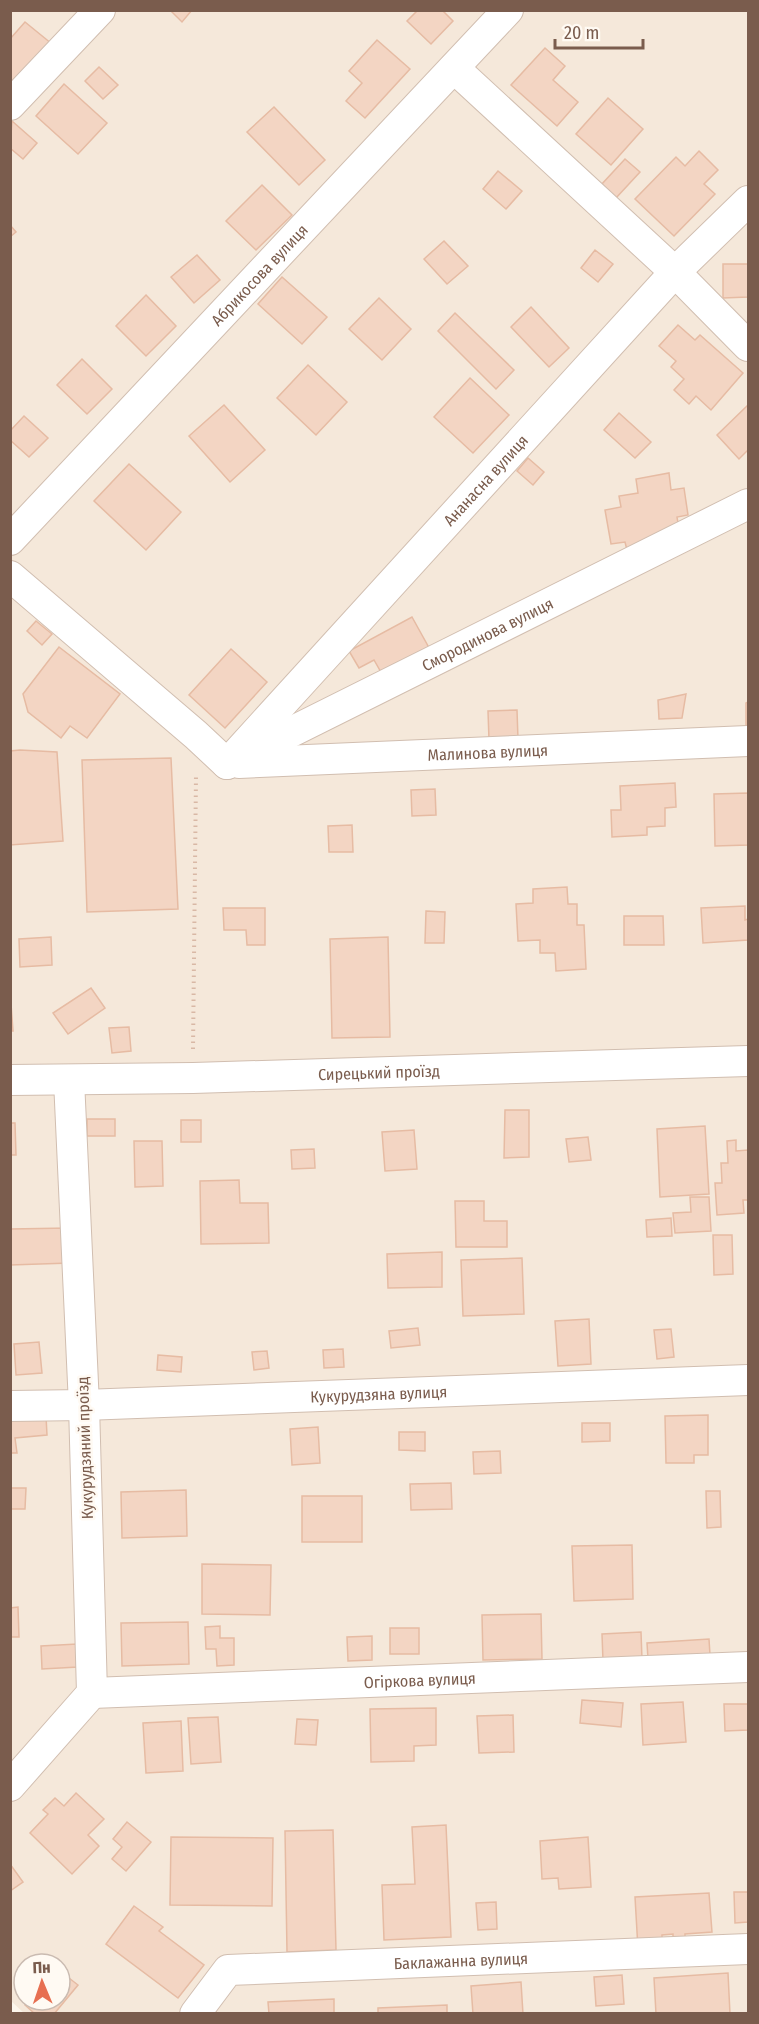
<svg xmlns="http://www.w3.org/2000/svg" width="759" height="2024" font-family="'Fira Sans Condensed',sans-serif">
<style>
.residential{fill:#f5e8da;fill-rule:evenodd}
.building{fill:#f3d5c3;stroke:#e6bba3;stroke-width:1.5}
.lines{fill:none;stroke-linecap:round;stroke-linejoin:round}
.minor-casing{stroke:#d1beb0;stroke-width:32}
.path{stroke:#d9b8a5;stroke-width:4;stroke-dasharray:1.5 4.5;stroke-linecap:butt}
.minor{stroke:#fff;stroke-width:30}
.labels{text-anchor:middle;dominant-baseline:central;stroke-width:5;stroke-linejoin:round;paint-order:stroke}
.street-label{font-size:16px;fill:#7a5c4d;stroke:#fffaf3}
</style>
<rect width="100%" height="100%" fill="#fdf6ec"/>
<path class="residential" d="M10,11H748V2013L25,2014L11,2001ZM24,1964H60V2000H24Z"/>
<g class="building">
<polygon points="170,10 192,10 182,22"/>
<polygon points="418,10 442,10 453,21 431,44 407,21"/>
<polygon points="25,22 52,44 10,91 10,39"/>
<polygon points="377,40 410,69 365,118 346,101 362,83 349,71"/>
<polygon points="545,48 565,66 553,80 578,102 557,126 511,85"/>
<polygon points="99,67 118,85 103,99 85,81"/>
<polygon points="64,84 107,123 78,154 36,116"/>
<polygon points="608,98 643,129 611,165 576,134"/>
<polygon points="274,107 325,160 299,185 247,132"/>
<polygon points="12,121 37,143 23,159 10,148"/>
<polygon points="699,151 718,170 704,184 715,194 674,236 635,199 676,157 685,166"/>
<polygon points="625,159 640,172 616,198 601,185"/>
<polygon points="498,171 522,191 506,209 483,189"/>
<polygon points="262,185 292,215 256,250 226,221"/>
<polygon points="10,225 16,232 10,237"/>
<polygon points="444,241 468,266 447,284 424,259"/>
<polygon points="595,250 613,264 598,282 581,268"/>
<polygon points="197,255 220,280 194,303 171,277"/>
<polygon points="723,264 748,264 748,297 723,298"/>
<polygon points="282,277 327,317 302,344 258,304"/>
<polygon points="146,295 176,326 146,356 116,326"/>
<polygon points="379,298 411,329 382,360 349,329"/>
<polygon points="531,307 569,348 549,367 511,327"/>
<polygon points="455,313 514,370 496,389 438,331"/>
<polygon points="678,325 695,340 700,335 743,373 711,410 696,396 689,404 674,390 684,379 671,367 676,361 659,346"/>
<polygon points="82,359 112,389 87,414 57,385"/>
<polygon points="308,365 347,402 316,435 277,398"/>
<polygon points="470,378 509,415 473,453 434,417"/>
<polygon points="224,405 265,450 230,482 189,436"/>
<polygon points="748,405 748,450 739,459 717,435"/>
<polygon points="619,413 651,442 635,458 604,430"/>
<polygon points="24,416 48,438 29,457 10,440 10,431"/>
<polygon points="528,458 544,472 533,485 517,471"/>
<polygon points="129,464 181,512 146,550 94,501"/>
<polygon points="669,473 671,490 684,488 688,515 677,517 679,529 627,550 625,542 611,544 605,510 621,507 619,496 638,493 636,479"/>
<polygon points="412,617 433,655 386,681 374,660 359,668 349,651"/>
<polygon points="36,621 52,634 42,645 27,631"/>
<polygon points="59,647 120,694 87,738 70,726 61,738 28,712 23,694"/>
<polygon points="231,649 267,682 225,728 189,695"/>
<polygon points="686,694 682,718 659,719 658,700"/>
<polygon points="748,702 748,729 746,730 746,703"/>
<polygon points="517,710 518,739 489,740 488,711"/>
<polygon points="20,750 57,752 63,841 10,845 10,751"/>
<polygon points="171,758 178,909 87,912 82,760"/>
<polygon points="675,783 676,807 665,808 665,826 647,827 647,835 612,837 611,810 621,810 620,786"/>
<polygon points="435,789 436,815 412,816 411,790"/>
<polygon points="748,793 748,845 715,846 714,794"/>
<polygon points="352,825 353,852 329,852 328,826"/>
<polygon points="567,887 568,904 577,904 577,925 584,925 586,969 556,971 555,953 540,953 540,940 518,941 516,904 533,903 533,889"/>
<polygon points="745,906 745,920 748,919 748,940 703,943 701,908"/>
<polygon points="223,908 265,908 265,945 247,945 246,930 224,930"/>
<polygon points="426,911 445,912 444,943 425,943"/>
<polygon points="624,916 663,916 664,945 624,945"/>
<polygon points="51,937 52,965 20,967 19,939"/>
<polygon points="388,937 390,1037 332,1038 330,939"/>
<polygon points="91,988 105,1008 68,1034 53,1013"/>
<polygon points="10,990 13,1031 10,1031"/>
<polygon points="129,1027 131,1051 112,1053 109,1028"/>
<polygon points="505,1110 529,1110 529,1157 504,1158"/>
<rect x="87" y="1119" width="28" height="17"/>
<rect x="181" y="1120" width="20" height="22"/>
<polygon points="10,1123 15,1123 16,1155 10,1155"/>
<polygon points="705,1126 709,1194 660,1197 657,1129"/>
<polygon points="414,1130 417,1169 385,1171 382,1132"/>
<polygon points="588,1137 591,1160 569,1162 566,1139"/>
<polygon points="736,1140 736,1151 748,1150 748,1200 743,1200 744,1213 717,1215 715,1183 722,1183 721,1163 728,1163 727,1141"/>
<polygon points="134,1141 162,1141 163,1186 135,1187"/>
<polygon points="314,1149 315,1168 292,1169 291,1150"/>
<polygon points="239,1180 240,1203 268,1203 269,1243 201,1244 200,1181"/>
<polygon points="690,1197 709,1197 711,1231 675,1233 673,1213 691,1212"/>
<polygon points="455,1201 484,1201 484,1221 507,1221 507,1247 456,1247"/>
<polygon points="671,1218 672,1236 647,1237 646,1220"/>
<polygon points="69,1228 70,1263 10,1265 10,1229"/>
<polygon points="713,1235 732,1235 733,1274 714,1275"/>
<polygon points="442,1252 442,1287 388,1288 387,1254"/>
<polygon points="522,1258 524,1314 463,1316 461,1260"/>
<polygon points="589,1319 591,1364 558,1366 555,1321"/>
<polygon points="418,1328 420,1345 391,1348 389,1331"/>
<polygon points="671,1329 674,1357 657,1359 654,1330"/>
<polygon points="39,1342 42,1373 16,1375 14,1344"/>
<polygon points="343,1349 344,1367 324,1368 323,1350"/>
<polygon points="267,1351 269,1368 254,1370 252,1352"/>
<polygon points="158,1355 182,1357 181,1372 157,1370"/>
<polygon points="708,1415 708,1455 694,1455 694,1463 666,1463 665,1416"/>
<polygon points="46,1416 47,1435 15,1438 17,1453 10,1453 10,1419"/>
<polygon points="582,1423 610,1423 610,1441 582,1442"/>
<polygon points="318,1427 320,1463 292,1465 290,1429"/>
<polygon points="399,1432 425,1432 425,1451 399,1450"/>
<polygon points="500,1451 501,1473 474,1474 473,1452"/>
<polygon points="451,1483 452,1509 411,1510 410,1484"/>
<polygon points="10,1488 26,1488 25,1509 10,1509"/>
<polygon points="186,1490 187,1536 122,1538 121,1492"/>
<polygon points="706,1491 720,1491 721,1527 707,1528"/>
<rect x="302" y="1496" width="60" height="46"/>
<polygon points="632,1545 633,1599 574,1601 572,1546"/>
<polygon points="202,1564 271,1565 270,1615 202,1614"/>
<polygon points="18,1607 19,1637 10,1637 10,1608"/>
<polygon points="541,1614 542,1659 483,1660 482,1615"/>
<polygon points="188,1622 189,1664 122,1666 121,1623"/>
<polygon points="220,1626 220,1638 234,1638 234,1665 217,1666 216,1649 206,1649 205,1627"/>
<rect x="390" y="1628" width="29" height="26"/>
<polygon points="641,1632 642,1659 603,1661 602,1634"/>
<polygon points="372,1636 372,1660 348,1661 347,1637"/>
<polygon points="709,1639 710,1655 648,1659 647,1643"/>
<polygon points="77,1644 78,1667 42,1669 41,1646"/>
<polygon points="582,1700 623,1703 621,1727 580,1723"/>
<polygon points="683,1702 686,1742 643,1745 641,1704"/>
<polygon points="724,1704 748,1704 748,1730 725,1731"/>
<polygon points="436,1708 436,1745 414,1746 414,1761 371,1762 370,1709"/>
<polygon points="513,1715 514,1752 479,1753 477,1716"/>
<polygon points="218,1717 221,1762 191,1764 188,1718"/>
<polygon points="297,1719 318,1720 316,1745 295,1744"/>
<polygon points="181,1721 183,1771 146,1773 143,1723"/>
<polygon points="76,1793 104,1819 88,1835 99,1846 72,1874 30,1833 48,1814 43,1810 55,1798 64,1806"/>
<polygon points="127,1822 151,1842 126,1871 112,1859 122,1847 113,1839"/>
<polygon points="446,1825 451,1937 384,1940 382,1885 415,1884 412,1827"/>
<polygon points="333,1830 336,1950 287,1952 285,1831"/>
<polygon points="171,1837 273,1838 272,1906 170,1905"/>
<polygon points="588,1837 591,1887 559,1889 558,1878 542,1879 540,1841"/>
<polygon points="10,1864 23,1882 10,1891"/>
<polygon points="734,1892 748,1892 748,1922 735,1923"/>
<polygon points="709,1893 712,1932 685,1934 685,1941 673,1942 673,1934 662,1935 662,1947 638,1949 635,1897"/>
<polygon points="496,1902 497,1929 478,1930 476,1903"/>
<polygon points="134,1906 163,1927 159,1931 204,1965 178,1998 106,1944"/>
<polygon points="60,1971 78,1985 54,2014 35,2014 25,2005 29,2000 60,2000"/>
<polygon points="728,1973 730,2014 656,2014 654,1978"/>
<polygon points="622,1975 624,2004 596,2006 594,1977"/>
<polygon points="521,1982 523,2014 473,2014 471,1986"/>
<polygon points="334,1999 334,2014 269,2014 268,2002"/>
<polygon points="447,2005 447,2014 378,2014 378,2008"/>
</g>
<g class="lines">
<defs>
<g id="minor">
<polyline points="454,68 675,272 748,346"/>
<polyline points="10,105 100,10"/>
<path id="s1" d="M10,540L508,10"/>
<polyline points="10,576 196,735 227,764"/>
<path id="s2" d="M243,756L748,504"/>
<path id="s3" d="M239,763L748,741"/>
<path id="s4" d="M227,764L675,272L748,201"/>
<path id="s5" d="M10,1080L193,1078L748,1061"/>
<path id="s6" d="M10,1406L84,1405L748,1380"/>
<path id="s7" d="M92,1693L748,1667"/>
<polyline points="10,1786 92,1693 84,1405 69,1080"/>
<path id="s8" d="M195,2014L228,1970L748,1949"/>
</g>
</defs>
<use href="#minor" class="minor-casing"/>
<polyline class="path" points="193,1049 196,775"/>
<use href="#minor" class="minor"/>
</g>
<g class="labels">
<g class="street-label">
<text stroke="none"><textPath href="#s1" startOffset="364">Абрикосова вулиця</textPath></text>
<text stroke="none"><textPath href="#s4" startOffset="384">Ананасна вулиця</textPath></text>
<text stroke="none"><textPath href="#s2" startOffset="273">Смородинова вулиця</textPath></text>
<text stroke="none"><textPath href="#s3" startOffset="249">Малинова вулиця</textPath></text>
<text stroke="none"><textPath href="#s5" startOffset="369">Сирецький проїзд</textPath></text>
<text stroke="none"><textPath href="#s6" startOffset="369">Кукурудзяна вулиця</textPath></text>
<text transform="translate(85 1448) rotate(-92)">Кукурудзяний проїзд</text>
<text stroke="none"><textPath href="#s7" startOffset="328">Огіркова вулиця</textPath></text>
<text stroke="none"><textPath href="#s8" startOffset="288">Баклажанна вулиця</textPath></text>
</g>
</g>
<rect width="759" height="2024" fill="none" stroke="#7a5c4d" stroke-width="24"/>
<g transform="translate(42 1982) rotate(358)"><circle r="28" fill="#fffaf3" stroke="#cabbb1" stroke-width="1.5"/>
<path d="M0-4.5L10 22L0 15L-10 22Z" fill="#e76f51"/>
<text y="-9" font-size="16" font-weight="bold" text-anchor="middle" fill="#7a5c4d">Пн</text>
</g>
<path d="M555 39v9h88v-9" fill="none" stroke="#7a5c4d" stroke-width="3"/>
<text x="564" y="39" font-size="18" fill="#7a5c4d" stroke="#fffaf3" stroke-width="4.5" paint-order="stroke">20 m</text>
</svg>
